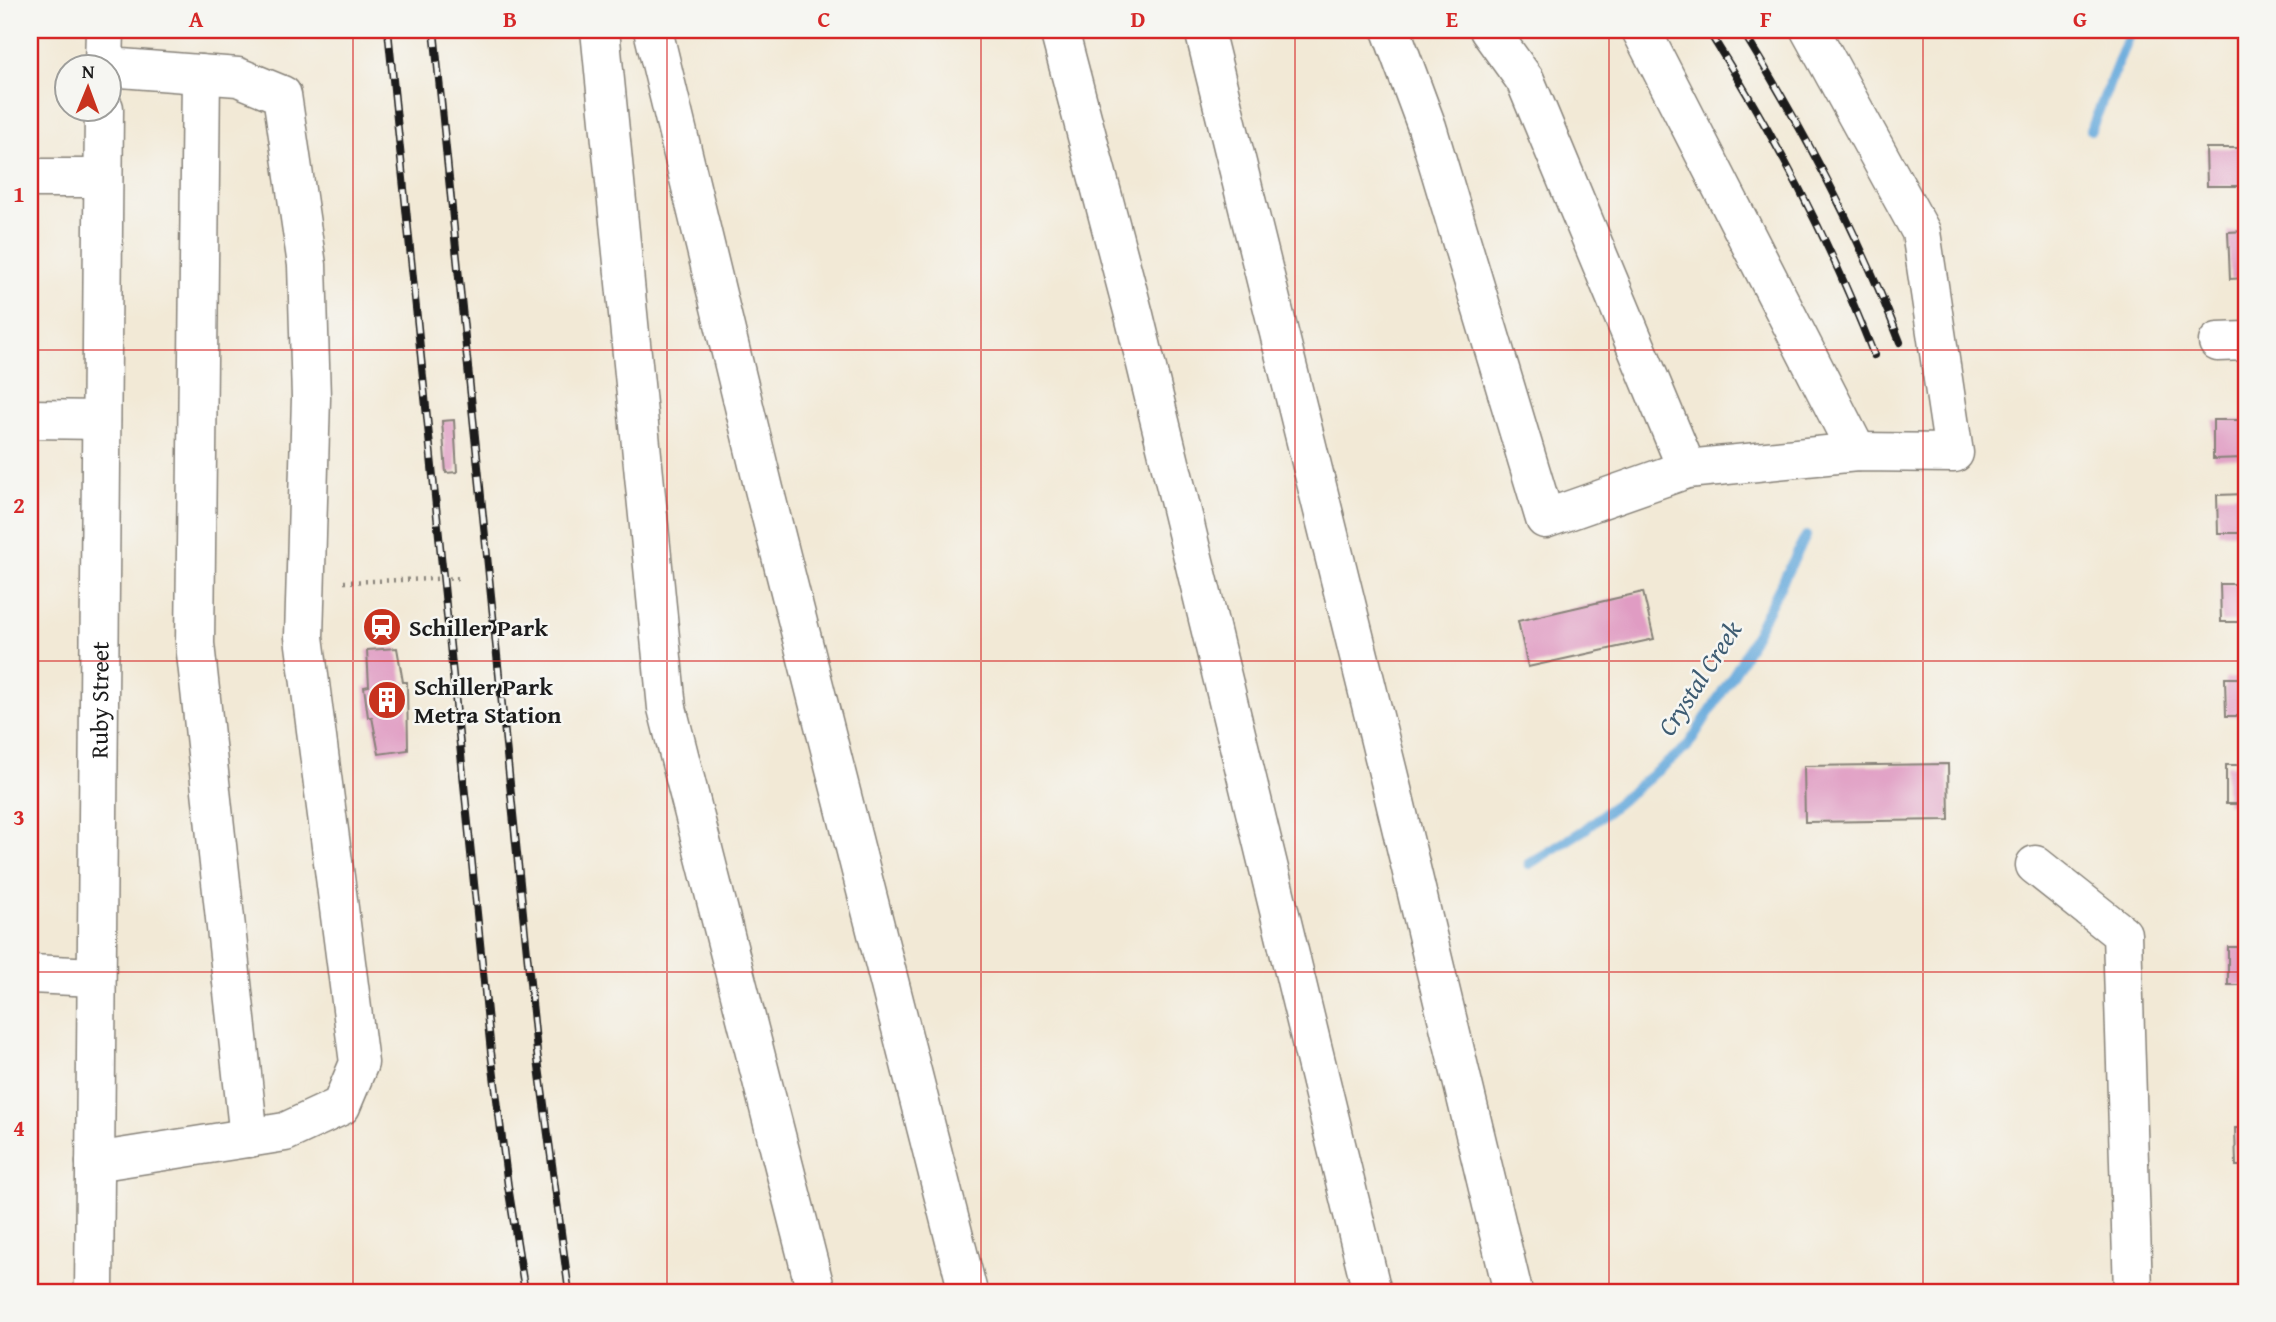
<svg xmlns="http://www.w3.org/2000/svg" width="2276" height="1322" font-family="'Gentium Book Plus',serif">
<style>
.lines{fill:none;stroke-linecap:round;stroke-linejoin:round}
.stream{stroke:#68aadc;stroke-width:10}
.building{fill:#e09cc3}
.minor-casing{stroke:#878279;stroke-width:41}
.path{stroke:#878279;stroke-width:4.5;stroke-dasharray:2 5;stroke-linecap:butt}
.minor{stroke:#fff;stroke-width:38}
.rail-casing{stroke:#1c1c1c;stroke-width:8}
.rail{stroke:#f6f6f2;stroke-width:5;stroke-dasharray:16;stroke-linecap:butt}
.grid{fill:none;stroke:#d62828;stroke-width:2;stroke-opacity:0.55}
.labels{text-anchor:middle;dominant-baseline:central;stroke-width:5;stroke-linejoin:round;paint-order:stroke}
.poi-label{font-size:24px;font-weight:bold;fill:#1c1c1c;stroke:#f6f6f2;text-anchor:start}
.street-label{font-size:24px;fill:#1c1c1c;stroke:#f6f6f2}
.water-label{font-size:26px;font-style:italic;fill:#3e5c72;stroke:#f6f6f2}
.neatline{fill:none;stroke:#d62828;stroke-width:2.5}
.grid-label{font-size:23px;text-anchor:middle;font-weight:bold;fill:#d62828}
</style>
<rect width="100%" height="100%" fill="#f6f6f2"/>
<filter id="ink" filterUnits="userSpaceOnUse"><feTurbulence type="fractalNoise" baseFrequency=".0143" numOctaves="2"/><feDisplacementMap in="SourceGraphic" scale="14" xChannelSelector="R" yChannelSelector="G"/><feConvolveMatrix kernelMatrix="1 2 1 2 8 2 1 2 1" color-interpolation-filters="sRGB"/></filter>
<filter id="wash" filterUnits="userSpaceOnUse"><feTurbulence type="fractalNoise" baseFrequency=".00686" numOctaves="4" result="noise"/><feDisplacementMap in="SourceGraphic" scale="28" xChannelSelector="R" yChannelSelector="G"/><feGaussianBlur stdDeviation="1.57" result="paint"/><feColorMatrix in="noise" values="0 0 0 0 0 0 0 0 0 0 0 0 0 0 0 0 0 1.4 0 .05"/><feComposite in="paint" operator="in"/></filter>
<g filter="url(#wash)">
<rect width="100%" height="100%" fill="#f2e9d6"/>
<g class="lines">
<g class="stream">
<polyline points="2091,130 2131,30"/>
<polyline points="1529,864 1584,830 1687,747 1740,664 1806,536"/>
</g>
</g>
<g id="blocks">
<g class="building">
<polygon points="2206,148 2246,148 2246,186 2207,186"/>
<polygon points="2246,231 2246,278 2230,279 2228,232"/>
<polygon points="454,420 457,472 446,473 442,421"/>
<polygon points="2213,420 2246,420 2246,458 2213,459"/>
<polygon points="2246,494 2246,533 2218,533 2217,495"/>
<polygon points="2220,584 2246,584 2246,622 2221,622"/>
<polygon points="1643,592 1654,639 1528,667 1518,621"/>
<polygon points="397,648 403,682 407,682 408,750 379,754 372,717 368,717 364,687 369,686 367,650"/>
<polygon points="2225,678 2246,678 2246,716 2226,716"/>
<polygon points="1948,764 1949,820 1805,822 1804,766"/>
<rect x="2226" y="765" width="20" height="39"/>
<rect x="2228" y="947" width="18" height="38"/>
<polygon points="2235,1128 2246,1128 2246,1166 2236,1166"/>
</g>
</g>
</g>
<g filter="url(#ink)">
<use href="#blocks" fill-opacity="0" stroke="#878279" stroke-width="2"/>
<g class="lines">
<defs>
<g id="minor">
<polyline points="600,30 667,708 816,1292"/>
<polyline points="653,30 764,489 968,1292"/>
<polyline points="1059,30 1134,315 1372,1292"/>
<polyline points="1204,30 1391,785 1513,1292"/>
<polyline points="1391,30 1427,127 1545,519 1687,469 1857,452 1954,453 1921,232 1810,30"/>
<polyline points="1489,30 1525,80 1687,469"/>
<polyline points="1641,30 1857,452"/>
<polyline points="104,66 105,30"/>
<polyline points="201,74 195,644 249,1138"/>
<polyline points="30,178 103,178"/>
<polyline points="2218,342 2246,341"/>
<polyline points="30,419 101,420"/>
<polyline points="2035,865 2122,934 2133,1292"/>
<polyline points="30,974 96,977"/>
<polyline points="95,1162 285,1132 341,1106 359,1063 304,637 311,398 307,265 282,95 238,77 108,67"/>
<path id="s1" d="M94,1292L104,108"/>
</g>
</defs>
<use href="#minor" class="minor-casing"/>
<polyline class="path" points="344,582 462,578"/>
<use href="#minor" class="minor"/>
<defs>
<g id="rail">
<polyline points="388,30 491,1052 508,1186 525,1292"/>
<polyline points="434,30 537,1052 569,1292"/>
<path d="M1708,30C1776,138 1827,235 1874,355"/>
<path d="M1742,30C1804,130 1858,232 1900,342"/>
</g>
</defs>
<use href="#rail" class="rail-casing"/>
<use href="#rail" class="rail"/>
</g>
</g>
<path class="grid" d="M353,30V1292M667,30V1292M981,30V1292M1295,30V1292M1609,30V1292M1923,30V1292M30,350H2246M30,661H2246M30,972H2246"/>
<defs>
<symbol id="station-disc" viewBox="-11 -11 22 22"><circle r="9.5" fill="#c8321e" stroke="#f6f6f2"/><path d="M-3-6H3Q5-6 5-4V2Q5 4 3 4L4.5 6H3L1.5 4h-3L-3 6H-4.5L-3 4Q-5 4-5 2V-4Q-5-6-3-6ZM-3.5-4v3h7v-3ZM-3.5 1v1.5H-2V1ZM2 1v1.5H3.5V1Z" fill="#fff"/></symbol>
<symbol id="building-disc" viewBox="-11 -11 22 22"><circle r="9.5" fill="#c8321e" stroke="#f6f6f2"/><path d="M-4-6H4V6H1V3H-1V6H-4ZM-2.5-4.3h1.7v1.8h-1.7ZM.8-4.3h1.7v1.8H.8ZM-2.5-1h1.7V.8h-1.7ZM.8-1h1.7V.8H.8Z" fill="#fff"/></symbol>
</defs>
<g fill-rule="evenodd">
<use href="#station-disc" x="360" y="605" width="44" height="44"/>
<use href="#building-disc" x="365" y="678" width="44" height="44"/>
</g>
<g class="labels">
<g class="poi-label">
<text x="409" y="627">Schiller Park</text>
<text x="414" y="686">Schiller Park<tspan x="414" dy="28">Metra Station</tspan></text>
</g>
<g class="street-label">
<text stroke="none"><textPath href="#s1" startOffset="592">Ruby Street</textPath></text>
</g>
<g class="water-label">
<text transform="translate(1699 678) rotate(-57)">Crystal Creek</text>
</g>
</g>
<rect width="2276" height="1322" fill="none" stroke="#f6f6f2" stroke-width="77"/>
<g transform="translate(88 88) rotate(1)"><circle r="33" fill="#f6f6f2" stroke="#9f9f9c" stroke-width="2"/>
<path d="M0-5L12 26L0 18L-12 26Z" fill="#c8321e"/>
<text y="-10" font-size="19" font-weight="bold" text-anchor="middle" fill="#1c1c1c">N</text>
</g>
<rect x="38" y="38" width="2200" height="1246" class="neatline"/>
<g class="grid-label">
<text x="196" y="27">A</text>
<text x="510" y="27">B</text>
<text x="824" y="27">C</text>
<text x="1138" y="27">D</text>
<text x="1452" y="27">E</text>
<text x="1766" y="27">F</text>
<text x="2080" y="27">G</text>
<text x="19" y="202">1</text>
<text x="19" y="513">2</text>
<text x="19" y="825">3</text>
<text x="19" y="1136">4</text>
</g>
</svg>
